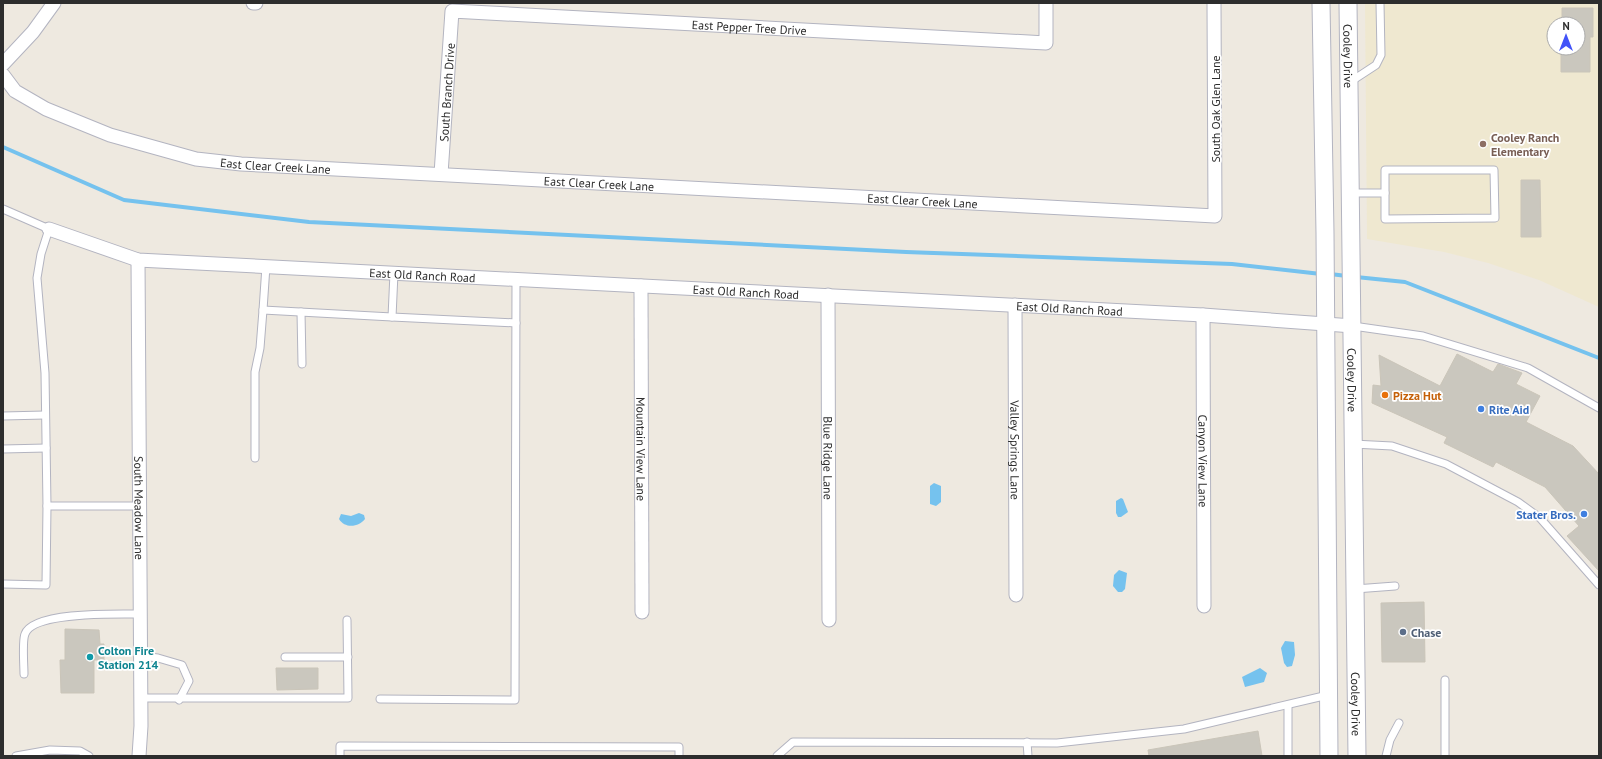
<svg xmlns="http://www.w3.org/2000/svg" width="1602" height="759" font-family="'PT Sans',sans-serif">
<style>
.education{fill:#efe8d0;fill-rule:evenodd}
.water{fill:#75c2ee}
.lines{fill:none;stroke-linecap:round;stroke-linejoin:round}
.stream{stroke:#75c2ee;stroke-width:4}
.building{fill:#cac7be;stroke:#cac5b9}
.service-casing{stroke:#b3b4c0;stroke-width:9}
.minor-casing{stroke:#b3b4c0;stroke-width:15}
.tertiary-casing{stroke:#b3b4c0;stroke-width:19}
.service{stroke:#fff;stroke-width:7}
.minor{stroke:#fff;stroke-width:13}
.tertiary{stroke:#fff;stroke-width:17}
.education-dot{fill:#8d6e63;stroke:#fff;stroke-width:1.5}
.food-dot{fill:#e8710a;stroke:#fff;stroke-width:1.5}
.shop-dot{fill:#3f7fe0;stroke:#fff;stroke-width:1.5}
.service-dot{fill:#5c6f8a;stroke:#fff;stroke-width:1.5}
.culture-dot{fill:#0f9aa8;stroke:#fff;stroke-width:1.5}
.labels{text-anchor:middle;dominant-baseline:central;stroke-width:3.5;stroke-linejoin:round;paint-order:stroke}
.street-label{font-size:12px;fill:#2d2d2d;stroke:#fff}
.education-label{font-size:12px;font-weight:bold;fill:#785e54;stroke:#fff;text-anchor:start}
.food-label{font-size:12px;font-weight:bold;fill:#c56008;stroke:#fff;text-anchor:start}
.shop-label{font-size:12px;font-weight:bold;fill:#366cbe;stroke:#fff;text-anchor:start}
.service-label{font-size:12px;font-weight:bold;fill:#4e5e75;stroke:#fff;text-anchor:start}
.culture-label{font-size:12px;font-weight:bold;fill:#0d838f;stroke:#fff;text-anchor:start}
</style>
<rect width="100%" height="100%" fill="#eee9e0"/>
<path class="education" d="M1365,3H1599V307L1539,280L1488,263L1444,252L1367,239ZM1554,24H1578V48H1554Z"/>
<g class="water">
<polygon points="934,483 941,486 941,502 936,506 930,504 930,486"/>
<polygon points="1121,498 1123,499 1128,512 1121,517 1118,517 1116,513 1116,501"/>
<path d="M359,513L364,515L365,519C359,527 345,529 339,519L341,514L351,516Z"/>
<polygon points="1119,570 1127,573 1125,589 1122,592 1118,592 1113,586 1114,575"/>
<polygon points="1285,641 1294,642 1295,655 1292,666 1287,667 1284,663 1281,648"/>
<polygon points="1260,668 1267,673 1264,682 1245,687 1242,677"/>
</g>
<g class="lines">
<g class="stream">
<polyline points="3,147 124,200 309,222 906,252 1232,264 1321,274"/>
<polyline points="1330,274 1347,276"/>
<polyline points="1356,277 1405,282 1599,358"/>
</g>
</g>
<g class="building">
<polygon points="1562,8 1593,8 1593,37 1590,37 1590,72 1561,72 1561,48 1578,48 1578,24 1562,24"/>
<polygon points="1521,180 1540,180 1541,237 1521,237"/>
<polygon points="1457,354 1493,372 1498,364 1522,373 1516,384 1540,396 1526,422 1573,446 1599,474 1599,571 1567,536 1579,526 1545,487 1496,462 1493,467 1444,443 1447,437 1372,403 1373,385 1381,386 1379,355 1440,386"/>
<polygon points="1424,602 1425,662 1382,662 1381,603"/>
<polygon points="65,629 99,630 100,644 104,644 104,660 94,660 94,693 61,693 60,660 65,660"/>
<polygon points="276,668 318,668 318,689 277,690"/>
<polygon points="1258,731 1262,756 1149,756 1148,750"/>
</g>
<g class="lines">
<defs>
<g id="service">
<polyline points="1350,82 1376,65 1381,55 1380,3"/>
<polygon points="1385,170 1494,170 1495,218 1385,219"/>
<polyline points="1350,193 1385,193"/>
<polyline points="3,209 49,229 41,254 37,278 45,373 47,506 140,506"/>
<polyline points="394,273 392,317 516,323"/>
<polyline points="263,310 266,266"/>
<polyline points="301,312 302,364"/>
<polyline points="1353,326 1423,336 1528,368 1599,408"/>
<polyline points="3,416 45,415"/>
<polyline points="1353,444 1392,446 1446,464 1518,502 1540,518 1599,585"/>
<polyline points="3,449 46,448"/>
<polyline points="255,458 255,372 260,348 263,310 392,317"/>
<polyline points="3,584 46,585 47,506"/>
<polyline points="1355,589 1395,586"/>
<polyline points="141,656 158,658 182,665 189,681 179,700"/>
<polyline points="285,657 348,657"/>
<path d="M24,674C24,666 22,641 25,634C33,611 119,614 141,614"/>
<polyline points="141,698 348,698 347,620"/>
<polyline points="380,699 515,700 516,279"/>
<polyline points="1288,705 1288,756"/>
<polyline points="1027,742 1028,756"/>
<polyline points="16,756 50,750 80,751 89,756"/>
<polyline points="340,756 340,746 679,747 679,756"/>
<polyline points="777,756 793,742 1057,743 1184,729 1328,695"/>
<polyline points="1386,756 1390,740 1399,723"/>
<polyline points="1445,756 1445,680"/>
</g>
<g id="minor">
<polyline points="253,3 256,3"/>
<polyline points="3,64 33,32 54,3"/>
<path id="s1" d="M3,75L15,91L46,109L110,135L196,159L241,164L1215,216L1214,3"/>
<path id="s2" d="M441,174L452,11L1046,43V3"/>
<path id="s3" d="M49,229L138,260L1203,315L1353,326"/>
<path id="s4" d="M138,260L141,726L139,756"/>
<path id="s5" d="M641,286L642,612"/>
<path id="s6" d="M828,295L829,620"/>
<path id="s7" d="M1015,305L1016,595"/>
<path id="s8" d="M1203,315L1204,606"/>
</g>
<g id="tertiary">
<polyline points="1321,3 1325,233 1329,756"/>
<path id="s9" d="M1348,3L1357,756"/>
</g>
</defs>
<use href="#service" class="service-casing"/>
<use href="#minor" class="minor-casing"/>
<use href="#tertiary" class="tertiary-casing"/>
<use href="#service" class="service"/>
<use href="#minor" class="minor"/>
<use href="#tertiary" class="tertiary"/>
</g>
<circle class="education-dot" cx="1483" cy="144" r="4"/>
<circle class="food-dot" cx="1385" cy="395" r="4"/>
<g class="shop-dot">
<circle cx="1481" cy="409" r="4"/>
<circle cx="1584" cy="514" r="4"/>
</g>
<circle class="service-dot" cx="1403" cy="632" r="4"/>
<circle class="culture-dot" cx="90" cy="657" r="4"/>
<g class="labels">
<g class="street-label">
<text stroke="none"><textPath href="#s2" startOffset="461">East Pepper Tree Drive</textPath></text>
<text stroke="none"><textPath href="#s9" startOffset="53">Cooley Drive</textPath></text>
<text stroke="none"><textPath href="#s2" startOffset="82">South Branch Drive</textPath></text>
<text transform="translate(1215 109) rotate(-90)">South Oak Glen Lane</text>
<text stroke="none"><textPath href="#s1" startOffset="294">East Clear Creek Lane</textPath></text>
<text stroke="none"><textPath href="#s1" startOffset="618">East Clear Creek Lane</textPath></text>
<text stroke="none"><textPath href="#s1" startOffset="942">East Clear Creek Lane</textPath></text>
<text stroke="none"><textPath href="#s3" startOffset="379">East Old Ranch Road</textPath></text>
<text stroke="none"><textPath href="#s3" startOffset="703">East Old Ranch Road</textPath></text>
<text stroke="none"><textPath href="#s3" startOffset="1027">East Old Ranch Road</textPath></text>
<text stroke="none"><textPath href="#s9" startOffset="377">Cooley Drive</textPath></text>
<text stroke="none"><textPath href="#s5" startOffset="163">Mountain View Lane</textPath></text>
<text stroke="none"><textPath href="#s7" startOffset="145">Valley Springs Lane</textPath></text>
<text stroke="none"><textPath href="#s6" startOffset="163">Blue Ridge Lane</textPath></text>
<text stroke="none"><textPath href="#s8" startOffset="146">Canyon View Lane</textPath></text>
<text stroke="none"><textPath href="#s4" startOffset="248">South Meadow Lane</textPath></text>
<text stroke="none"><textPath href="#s9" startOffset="701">Cooley Drive</textPath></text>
</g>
<g class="education-label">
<text x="1491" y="137">Cooley Ranch<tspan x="1491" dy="14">Elementary</tspan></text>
</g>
<g class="food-label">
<text x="1393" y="395">Pizza Hut</text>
</g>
<g class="shop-label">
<text x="1489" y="409">Rite Aid</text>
<text x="1576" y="514" text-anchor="end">Stater Bros.</text>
</g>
<g class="service-label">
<text x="1411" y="632">Chase</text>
</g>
<g class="culture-label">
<text x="98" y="650">Colton Fire<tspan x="98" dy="14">Station 214</tspan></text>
</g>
</g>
<rect width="1602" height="759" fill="none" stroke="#2d2d2d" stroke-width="8"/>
<g transform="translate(1566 36)"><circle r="19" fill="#ffffff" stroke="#ababab"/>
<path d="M0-3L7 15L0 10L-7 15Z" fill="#4253f8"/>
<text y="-6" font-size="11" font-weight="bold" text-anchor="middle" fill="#2d2d2d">N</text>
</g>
</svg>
